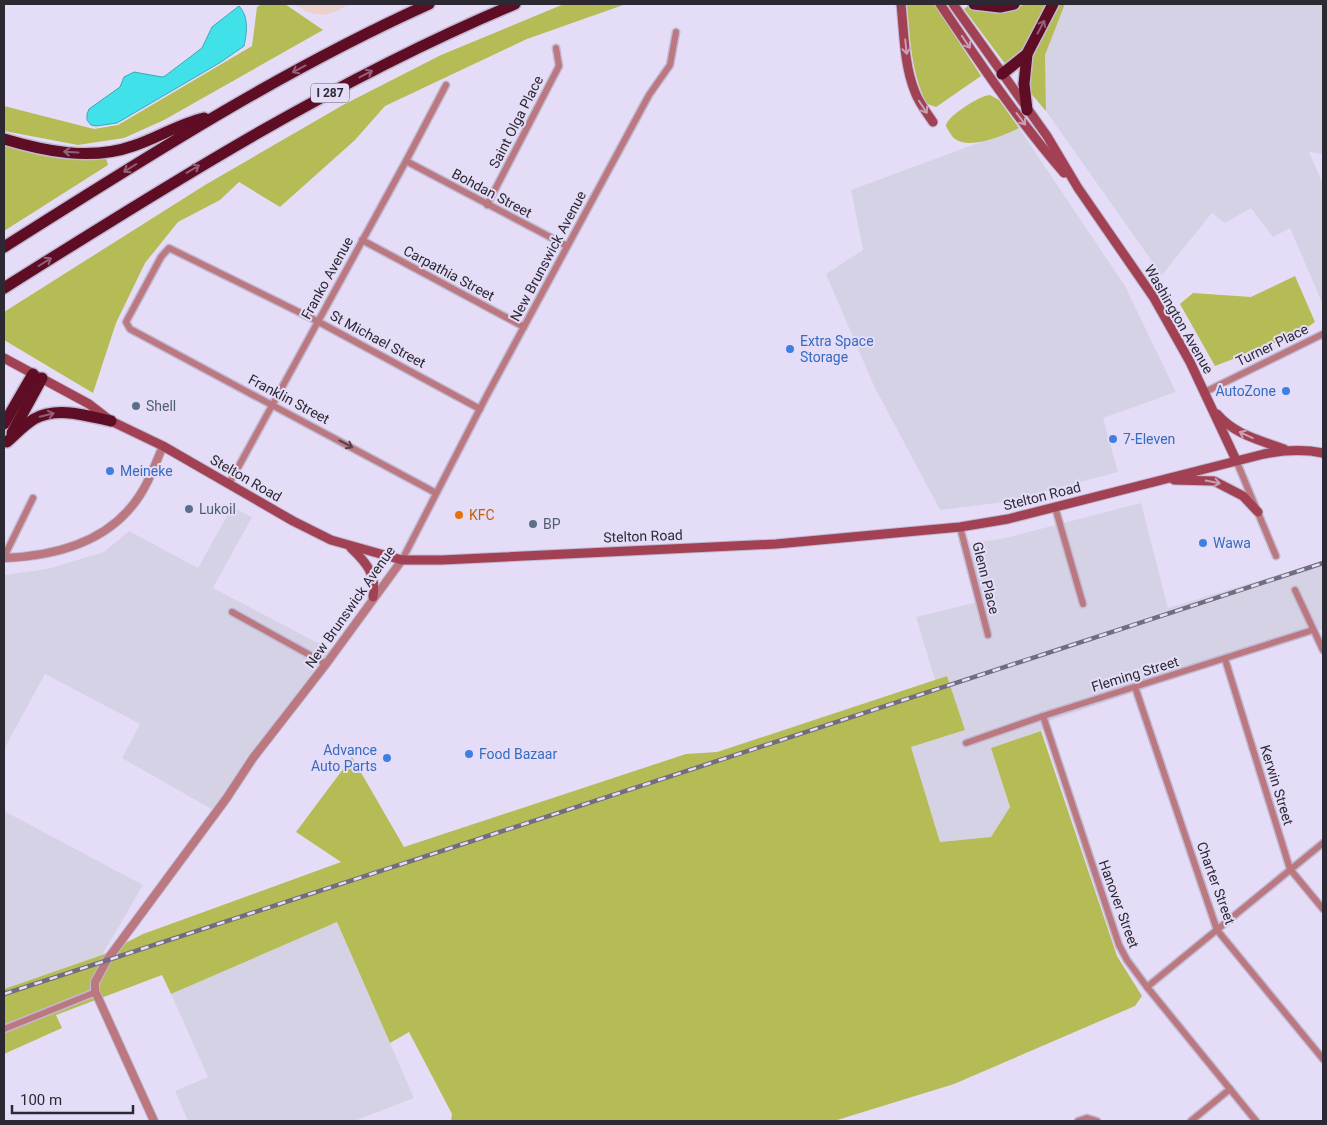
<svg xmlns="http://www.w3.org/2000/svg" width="1327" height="1125" font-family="Roboto,sans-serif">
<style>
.commercial{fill:#ebd1cc}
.industrial{fill:#d5d2e6}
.green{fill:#b5bc55}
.water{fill:#40e1e9;stroke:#3aaab2}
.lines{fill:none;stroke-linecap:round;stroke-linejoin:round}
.minor-casing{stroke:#c0b9d1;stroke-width:9}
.tertiary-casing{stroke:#c0b9d1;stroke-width:10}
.secondary-casing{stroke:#c0b9d1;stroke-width:11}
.motorway-casing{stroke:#c0b9d1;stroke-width:14}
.minor{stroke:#bb7880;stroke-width:6}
.tertiary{stroke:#bb7880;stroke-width:8}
.secondary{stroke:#a14153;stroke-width:9}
.motorway{stroke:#5e0d24;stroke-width:11}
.rail-casing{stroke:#726d7e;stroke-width:4.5}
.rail{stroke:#e5ddf8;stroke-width:2.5;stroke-dasharray:8;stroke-linecap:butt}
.oneway{stroke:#946079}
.oneway2{stroke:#ca9fb6}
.oneway3{stroke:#57414a}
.shop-dot{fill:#3f7fe0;stroke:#e5ddf8;stroke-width:2}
.service-dot{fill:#5c6f8a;stroke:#e5ddf8;stroke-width:2}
.food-dot{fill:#e8710a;stroke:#e5ddf8;stroke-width:2}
.labels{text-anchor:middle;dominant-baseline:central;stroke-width:4;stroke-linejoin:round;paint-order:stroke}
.shield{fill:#e5ddf8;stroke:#645f6e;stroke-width:1}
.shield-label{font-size:12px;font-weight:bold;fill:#2c2933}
.street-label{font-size:14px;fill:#2c2933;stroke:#e5ddf8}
.shop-label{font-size:14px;fill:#366cbe;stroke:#e5ddf8;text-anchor:start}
.service-label{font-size:14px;fill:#4e5e75;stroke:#e5ddf8;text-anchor:start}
.food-label{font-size:14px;fill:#c56008;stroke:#e5ddf8;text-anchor:start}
</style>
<rect width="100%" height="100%" fill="#e5ddf8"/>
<polygon class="commercial" points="292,4 349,4 335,12 324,15 310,13"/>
<g class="industrial">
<polygon points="1065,4 1323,4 1323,154 1309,152 1323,184 1323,305 1290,228 1273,237 1251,208 1225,223 1212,213 1161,276 1156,267 1046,111 1045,55"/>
<polygon points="1019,128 1125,286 1176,392 1103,418 1118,472 1005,502 940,510 874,386 826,274 863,250 851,190"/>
<polygon points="1141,503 1168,608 1323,561 1323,629 1049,721 1041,731 991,748 1010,807 991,837 940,842 911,747 965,730 947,676 935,680 916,617 982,601 970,543 1001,539"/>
<polygon points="232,507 252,517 213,588 331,650 215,811 122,758 140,724 45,674 4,749 4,575 47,569 104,552 129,531 198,568"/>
<polygon points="4,811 143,885 102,955 4,989"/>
<polygon points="337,922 414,1098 354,1121 188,1121 175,1091 208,1077 171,994"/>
</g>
<g class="green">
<polygon points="262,4 285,4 323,30 164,120 124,138 78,145 4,131 4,106 94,129 118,125 252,46 257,7"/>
<polygon points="564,4 626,4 527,39 385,106 355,140 280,207 239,182 220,200 178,222 145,263 116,323 93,393 4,340 4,312 205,185 343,105 441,55"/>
<path d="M907,4H934L981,76L936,107L927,104C911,73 910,38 907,4Z"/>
<path d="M1026,4H1049L1023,51L1006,65L964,9L968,6C992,14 1003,13 1026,4Z"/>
<polygon points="1060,4 1065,4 1045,55 1046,111 1028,90 1029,66 1033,51"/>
<path d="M990,95L999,100L1019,128C1004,135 971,150 955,139C952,137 948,130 946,126C946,117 980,95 990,95Z"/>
<polygon points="4,144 55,157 106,158 108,165 4,231"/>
<polygon points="1295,276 1315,322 1298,334 1215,366 1180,304 1193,293 1251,297"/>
<polygon points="947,676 965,730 911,747 940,842 991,837 1010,807 991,748 1041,731 1117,956 1142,996 1135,1006 954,1084 834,1121 451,1121 452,1114 409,1032 390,1043 337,922 171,994 162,975 56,1015 62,1028 4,1054 4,989 102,955 143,934 341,862 296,832 352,757 404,847 686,754 717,752"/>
</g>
<path class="water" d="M239,6C249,17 247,32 244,46L221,62L117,123L96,126L91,125L87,120V114L89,109L120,87L124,77L134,72L162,77L165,76L202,48L212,27Z"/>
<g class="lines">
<defs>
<g id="minor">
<polyline points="406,161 567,246"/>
<polyline points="487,205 559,66 556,48"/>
<polyline points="362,240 524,327"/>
<polyline points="1205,392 1323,334"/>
<polyline points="1236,460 1276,556"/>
<polyline points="229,484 406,161 446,85"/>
<polyline points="436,493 130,329 126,322 161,257 169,248 317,321 480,409"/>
<polyline points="1055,507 1083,604"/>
<polyline points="960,527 988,635"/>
<polyline points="4,557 33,498"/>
<polyline points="402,560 486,397 649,95 670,65 676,32"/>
<polyline points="1295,590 1323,650"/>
<polyline points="232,612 326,664"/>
<polyline points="1225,659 1290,869 1323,909"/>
<polyline points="1135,687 1217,930 1323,1059"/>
<polyline points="1043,716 1119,945 1127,960 1147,987 1256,1121"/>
<polyline points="966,743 1043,716 1313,630"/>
<polyline points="1147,987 1323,843"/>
<polyline points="4,1029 96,992"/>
<polyline points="1078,1121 1087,1118 1097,1121"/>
<polyline points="1191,1121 1230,1089"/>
</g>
<g id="tertiary">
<path d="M4,558C56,556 110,542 140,495C150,480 156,462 163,446"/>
<polyline points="154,1121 95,991 95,982 107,960 226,799 253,758 326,664 402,560"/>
</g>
<g id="secondary">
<path d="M901,4C904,33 904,65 915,92C919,103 927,113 933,122"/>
<path d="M940,4C979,62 1018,120 1064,173"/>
<polyline points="953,4 1047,136 1078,188 1154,298 1190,362 1236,460"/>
<path d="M4,358L89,404L111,421L163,446L293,521L331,540L402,560H442L776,544L960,527L1008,519L1264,454C1285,450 1303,449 1323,453"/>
<path d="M1217,414C1235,435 1260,440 1284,449"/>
<polyline points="1174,480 1214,481 1243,496 1258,512"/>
<path d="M351,548C366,562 377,575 373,597"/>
</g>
<g id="motorway">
<polyline points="974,4 1000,7 1014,4"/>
<polyline points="1027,54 1024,84 1027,110"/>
<polyline points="1002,74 1027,54 1053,4"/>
<path d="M4,139C44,151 91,161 133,146C157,138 179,124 204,118"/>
<path d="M4,247C142,160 280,71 429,4"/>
<path d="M4,288C169,184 334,80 515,4"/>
<polyline points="4,424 33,374"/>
<polyline points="12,433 42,378"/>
<path d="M7,442C16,434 24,425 34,419C58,406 87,416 111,421"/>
</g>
</defs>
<use href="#minor" class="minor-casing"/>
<use href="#tertiary" class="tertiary-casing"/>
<use href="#secondary" class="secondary-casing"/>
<use href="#motorway" class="motorway-casing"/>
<use href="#minor" class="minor"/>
<use href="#tertiary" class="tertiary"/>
<use href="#secondary" class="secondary"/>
<use href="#motorway" class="motorway"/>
<defs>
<polyline id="rail" points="4,994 1323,563"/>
</defs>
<use href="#rail" class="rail-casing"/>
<use href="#rail" class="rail"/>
</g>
<defs><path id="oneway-shaft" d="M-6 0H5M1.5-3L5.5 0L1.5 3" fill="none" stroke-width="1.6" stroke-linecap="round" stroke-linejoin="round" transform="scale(1.25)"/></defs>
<g class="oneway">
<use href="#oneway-shaft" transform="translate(1041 27) rotate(-62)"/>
<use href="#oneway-shaft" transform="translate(299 69) rotate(152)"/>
<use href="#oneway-shaft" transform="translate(366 74) rotate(-27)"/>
<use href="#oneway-shaft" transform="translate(71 152) rotate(-177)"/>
<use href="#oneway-shaft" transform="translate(130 168) rotate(148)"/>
<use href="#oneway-shaft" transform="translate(193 169) rotate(-31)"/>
<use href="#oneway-shaft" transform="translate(45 262) rotate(-32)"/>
<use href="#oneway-shaft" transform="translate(47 415) rotate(-14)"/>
</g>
<g class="oneway2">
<use href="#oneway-shaft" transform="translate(966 42) rotate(56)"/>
<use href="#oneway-shaft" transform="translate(906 47) rotate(84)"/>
<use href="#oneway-shaft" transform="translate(923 107) rotate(57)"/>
<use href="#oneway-shaft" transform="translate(1021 119) rotate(53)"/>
<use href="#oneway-shaft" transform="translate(1246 435) rotate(-155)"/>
<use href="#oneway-shaft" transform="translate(1213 482) rotate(11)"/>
</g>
<use class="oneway3" href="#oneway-shaft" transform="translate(346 444) rotate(28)"/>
<g class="shop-dot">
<circle cx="790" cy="349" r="5"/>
<circle cx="1286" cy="391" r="5"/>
<circle cx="1113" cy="439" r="5"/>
<circle cx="110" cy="471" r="5"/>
<circle cx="1203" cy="543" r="5"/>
<circle cx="469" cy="754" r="5"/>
<circle cx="387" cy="758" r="5"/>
</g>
<g class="service-dot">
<circle cx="136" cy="406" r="5"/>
<circle cx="189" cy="509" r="5"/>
<circle cx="533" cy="524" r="5"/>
</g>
<circle class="food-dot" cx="459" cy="515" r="5"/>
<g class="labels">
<rect class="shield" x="311" y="83.5" width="38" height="19" rx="4"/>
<g class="shield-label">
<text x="330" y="93">I 287</text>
</g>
<g class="street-label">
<text transform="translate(516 122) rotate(-63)">Saint Olga Place</text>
<text transform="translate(492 193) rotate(28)">Bohdan Street</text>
<text transform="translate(548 256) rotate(-62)">New Brunswick Avenue</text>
<text transform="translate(449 273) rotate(28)">Carpathia Street</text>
<text transform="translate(327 278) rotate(-61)">Franko Avenue</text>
<text transform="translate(1179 319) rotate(60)">Washington Avenue</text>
<text transform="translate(378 339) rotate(28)">St Michael Street</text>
<text transform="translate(1272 345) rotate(-26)">Turner Place</text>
<text transform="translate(289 399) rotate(28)">Franklin Street</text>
<text transform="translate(246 478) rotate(30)">Stelton Road</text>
<text transform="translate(1042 496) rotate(-14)">Stelton Road</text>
<text transform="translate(643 536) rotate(-2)">Stelton Road</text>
<text transform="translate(986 578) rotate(76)">Glenn Place</text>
<text transform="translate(350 607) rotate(-55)">New Brunswick Avenue</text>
<text transform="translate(1135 674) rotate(-17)">Fleming Street</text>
<text transform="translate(1277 785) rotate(73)">Kerwin Street</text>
<text transform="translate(1216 883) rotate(70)">Charter Street</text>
<text transform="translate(1119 904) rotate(70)">Hanover Street</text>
</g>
<g class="shop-label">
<text x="800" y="341">Extra Space<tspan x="800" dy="16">Storage</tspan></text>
<text x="1276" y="391" text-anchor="end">AutoZone</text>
<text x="1123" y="439">7-Eleven</text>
<text x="120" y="471">Meineke</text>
<text x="1213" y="543">Wawa</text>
<text x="377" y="750" text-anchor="end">Advance<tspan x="377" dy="16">Auto Parts</tspan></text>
<text x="479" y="754">Food Bazaar</text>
</g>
<g class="service-label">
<text x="146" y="406">Shell</text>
<text x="199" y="509">Lukoil</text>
<text x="543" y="524">BP</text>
</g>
<g class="food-label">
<text x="469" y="515">KFC</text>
</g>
</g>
<rect width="1327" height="1125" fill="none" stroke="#2c2933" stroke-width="10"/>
<path d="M12 1105v8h121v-8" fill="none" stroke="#2c2933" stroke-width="2.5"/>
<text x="20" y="1105" font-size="15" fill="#2c2933" stroke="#e5ddf8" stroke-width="4" paint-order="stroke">100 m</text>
</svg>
